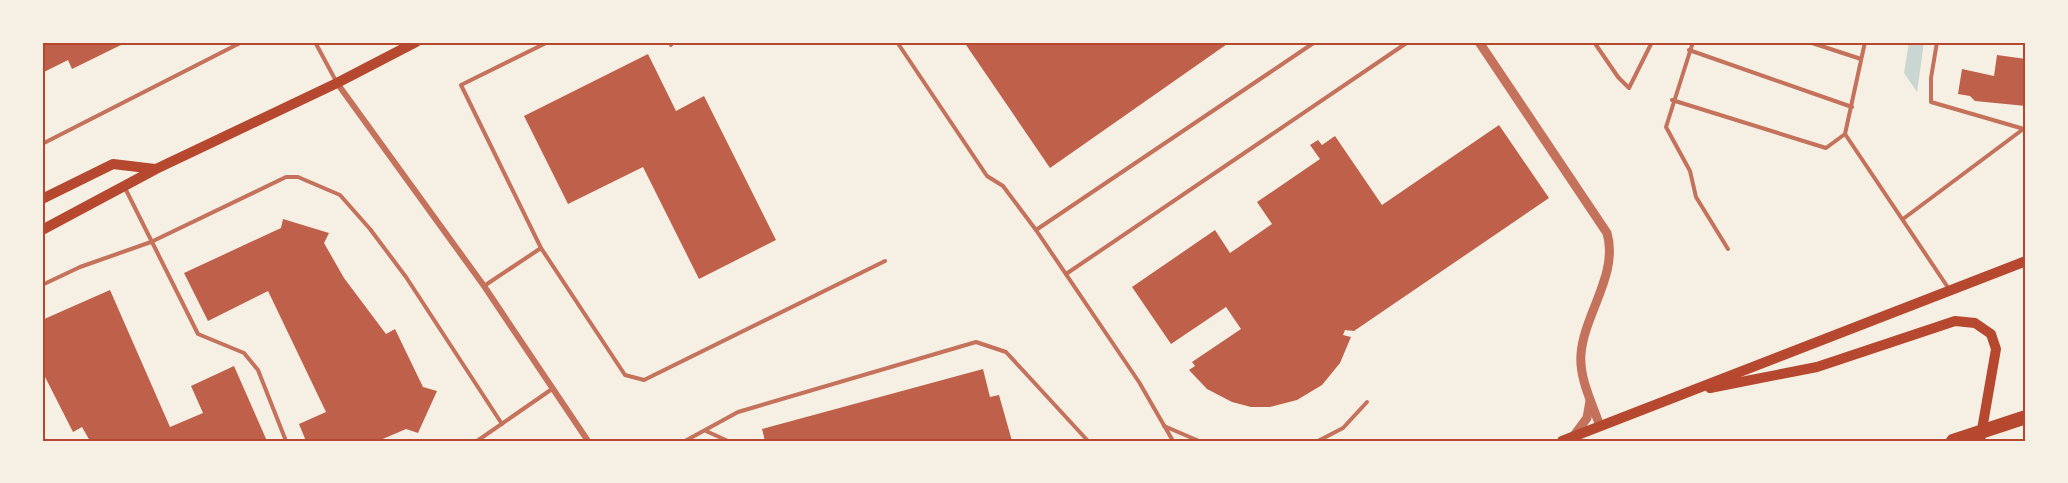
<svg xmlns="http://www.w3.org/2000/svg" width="2068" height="483" font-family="Lato,sans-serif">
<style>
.water{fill:#c9d6d2}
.building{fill:#bf614a}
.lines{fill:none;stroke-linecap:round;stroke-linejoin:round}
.service{stroke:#c5725c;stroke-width:4}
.minor{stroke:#c5725c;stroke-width:6}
.tertiary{stroke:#c5725c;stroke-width:9}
.secondary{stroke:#b5482f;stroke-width:10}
.motorway{stroke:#b5482f;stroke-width:14}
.neatline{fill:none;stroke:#b5482f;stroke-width:2}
</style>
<rect width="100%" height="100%" fill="#f6efe4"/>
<polygon class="water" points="1909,42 1924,42 1917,92 1904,73"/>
<g class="building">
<polygon points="42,42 127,42 72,69 68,60 42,73"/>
<polygon points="964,42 1230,42 1050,168"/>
<polygon points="648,54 676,111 704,96 776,240 699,279 643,167 568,204 524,116"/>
<polygon points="1997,55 2026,59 2026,106 1975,101 1970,96 1958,94 1962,69 1994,76"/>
<polygon points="1499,125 1549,198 1354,331 1345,330 1343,335 1351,337 1340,363 1322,385 1297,400 1270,407 1251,407 1232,402 1207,389 1189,370 1195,366 1192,362 1241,329 1226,307 1171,344 1132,287 1215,230 1230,253 1272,224 1257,202 1320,159 1310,145 1318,140 1322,145 1335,136 1382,205"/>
<polygon points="283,219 329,233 324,243 344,278 386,334 395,329 423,387 437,391 418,433 406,429 378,441 306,441 299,424 326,412 268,291 208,321 184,273 281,228"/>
<polygon points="110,290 170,427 203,413 191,386 234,366 267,441 90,441 82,427 73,432 42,371 42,320"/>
<polygon points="983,369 990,397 999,395 1012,441 765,441 762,429"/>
</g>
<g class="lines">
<g class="service">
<polyline points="315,42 336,81"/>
<polyline points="670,42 671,45"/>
<polyline points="897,42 987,176 1003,186 1036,230"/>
<polyline points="1594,42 1618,77 1629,88 1652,42"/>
<polyline points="1693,42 1666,127 1690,171 1696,197 1728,249"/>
<polyline points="1809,42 1861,59"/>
<polyline points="1865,42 1845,134 1949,289"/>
<polyline points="1937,42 1931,78 1931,102 2024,129"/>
<polyline points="1689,50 1852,107"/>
<polyline points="1672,100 1826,148 1845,134"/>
<polyline points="42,144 242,42"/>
<polyline points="125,188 198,334 244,353 258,370 286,441"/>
<polyline points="1903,219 2026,127"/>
<polyline points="541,248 461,85 548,42"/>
<polyline points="1066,274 1408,42"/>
<polyline points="42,285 80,267 151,242 286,177 298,177 340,195 370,229 406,277 502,424"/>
<polyline points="484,286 541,248 625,375 644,380 885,261"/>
<polyline points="1164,426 1199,441"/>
<polyline points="706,431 728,441"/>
<polyline points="477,441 552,389"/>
<polyline points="685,441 738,412 976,342 1006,352 1088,441"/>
<polyline points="1173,441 1139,382 1036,230 1315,42"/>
<polyline points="1318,441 1343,428 1367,402"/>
</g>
<polyline class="minor" points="337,83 484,286 588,441"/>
<g class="tertiary">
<path d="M1479,42L1607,233C1619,274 1584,314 1581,354C1579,378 1592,403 1600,426"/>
<polyline points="1573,437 1587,418 1590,401"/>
</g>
<g class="secondary">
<polyline points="42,199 113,164 155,169"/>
<polyline points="42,230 156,169 337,83 416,42"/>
<polyline points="1710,388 1817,367 1955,321 1975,323 1991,334 1996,349 1980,441"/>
<polyline points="1562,441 2026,261"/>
</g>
<polyline class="motorway" points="1953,441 2026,417"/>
</g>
<rect width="2068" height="483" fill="none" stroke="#f6efe4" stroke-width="87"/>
<rect x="44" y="44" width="1980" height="396" class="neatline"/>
</svg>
